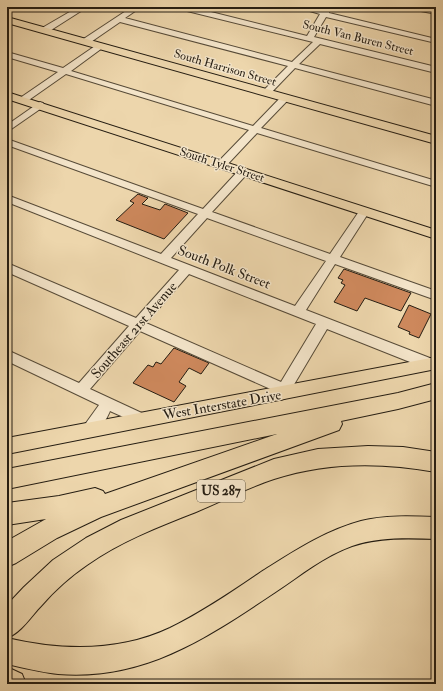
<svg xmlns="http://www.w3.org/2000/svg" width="443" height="691" font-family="'IM FELL Double Pica',serif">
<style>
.building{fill:#cd885c;stroke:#251d12}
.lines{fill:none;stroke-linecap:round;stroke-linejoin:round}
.minor-casing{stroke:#574b38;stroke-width:2}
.major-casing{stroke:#251d12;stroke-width:2}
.highway-casing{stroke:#251d12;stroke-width:2}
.minor{fill:#f3e4c9;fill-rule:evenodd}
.major{fill:#edd6ac;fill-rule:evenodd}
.highway{fill:#edd6ac;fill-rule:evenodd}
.labels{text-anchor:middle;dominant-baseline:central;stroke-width:3;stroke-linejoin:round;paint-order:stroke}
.far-street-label{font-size:12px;fill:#251d12;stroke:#f3e4c9}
.shield{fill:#f3e4c9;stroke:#635949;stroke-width:1}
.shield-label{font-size:13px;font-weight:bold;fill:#251d12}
.street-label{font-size:14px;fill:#251d12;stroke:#f3e4c9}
</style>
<rect width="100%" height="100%" fill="#edd6ac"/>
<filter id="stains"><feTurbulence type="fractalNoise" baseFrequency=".005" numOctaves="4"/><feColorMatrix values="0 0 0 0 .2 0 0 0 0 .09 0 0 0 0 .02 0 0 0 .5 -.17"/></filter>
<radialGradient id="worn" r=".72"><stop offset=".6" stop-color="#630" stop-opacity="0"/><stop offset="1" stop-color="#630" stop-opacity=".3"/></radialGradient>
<g class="building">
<polygon points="138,194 148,198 142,204 160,210 165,204 188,213 164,239 116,220 134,203 130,201"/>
<polygon points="344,269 411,293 401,311 365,298 357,311 334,302 345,285 341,283 343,280 338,278"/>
<polygon points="409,305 431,314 419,338 409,334 410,332 398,327"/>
<polygon points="174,348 209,363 201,374 189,368 179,382 186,386 174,402 133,383 148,365 153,367 156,362 161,364"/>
</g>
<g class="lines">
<defs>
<g id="minor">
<polygon points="72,7 80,7 81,11 48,32 42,32 42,28 73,10"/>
<polygon points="132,7 141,7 125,18 292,62 313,42 179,9 178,7 191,7 307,36 320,14 296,7 309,7 323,10 325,7 331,7 329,13 436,39 436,43 326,17 314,37 436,67 436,73 320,44 299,64 436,100 436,106 295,68 269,95 263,95 262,93 263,91 288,66 120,22 88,44 82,44 82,40"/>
<polygon points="410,7 424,7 436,10 436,14 411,9"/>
<polygon points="98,44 101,44 105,46 71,71 253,126 282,96 288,96 289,98 288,100 261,128 436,181 436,187 257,133 225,167 217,167 216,165 217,163 249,130 66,74 26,102 20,102 19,100 20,98 58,72 7,57 7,52 63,68"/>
<polygon points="40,102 43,103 44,105 43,107 7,132 7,125"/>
<path d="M7,139L203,209L239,170H247L248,172L247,174L212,212L330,254L360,210H368L369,212L340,257L436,291V300L335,264L306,310L435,360L436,363L435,368L430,369L425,368L327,329L286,398L281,400L276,398L274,394L275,391L140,331L90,389L146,415L148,419L146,423L141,425L110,411C106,421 95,439 83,434L81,430L99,405L7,361V350L79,383L129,326L7,272V263L136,318L179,270L7,202V195L161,254L198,214L7,145ZM207,218L326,261L295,306L171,258ZM189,274L316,324L281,382L146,323Z"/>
</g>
<g id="major">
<polygon points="7,17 436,136 436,144 7,23"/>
<polygon points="7,92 436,230 436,239 7,99"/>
<polygon points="436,357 436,369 7,454 7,438"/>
</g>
<g id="highway">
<polygon points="436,383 436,399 398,409 341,421 342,424 339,430 101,517 57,538 16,563 7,567 7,541 46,519 7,525 7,503 59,496 95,488 103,491 105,494 277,434 7,489 7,469 398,393"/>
<path d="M368,446L403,447L436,452V472C382,462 326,462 274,479C247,488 222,501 196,512C158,527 121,541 87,565C71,576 55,590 42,605C31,616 22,632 7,638C62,651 119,652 170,628C202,612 232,592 261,572C293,552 324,531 361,521C385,515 411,516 436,517V539C408,538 379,537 352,546C324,556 301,575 277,591C208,637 145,681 58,674C40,672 24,668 7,664V605L24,587L53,560L86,538L121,520L274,459L318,449Z"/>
<polygon points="7,667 22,674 26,684 7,684"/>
</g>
</defs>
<use href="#minor" class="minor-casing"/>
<use href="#major" class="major-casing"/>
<use href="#highway" class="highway-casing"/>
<use href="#minor" class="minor"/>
<use href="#major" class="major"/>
<use href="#highway" class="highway"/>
</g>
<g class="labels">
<g class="far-street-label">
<text transform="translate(358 38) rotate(14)">South Van Buren Street</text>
<text transform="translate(225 68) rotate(16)">South Harrison Street</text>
<text transform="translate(222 165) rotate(18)">South Tyler Street</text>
</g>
<rect class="shield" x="197" y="480" width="48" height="22" rx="3"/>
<g class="shield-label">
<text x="221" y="491">US 287</text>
</g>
<g class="street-label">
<text transform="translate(224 267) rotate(21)">South Polk Street</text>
<text transform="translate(134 330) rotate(-49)">Southeast 21st Avenue</text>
<text transform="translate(222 405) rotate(-10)">West Interstate Drive</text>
</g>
</g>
<rect width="443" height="691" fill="none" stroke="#edd6ac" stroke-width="24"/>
<rect x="8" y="8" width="427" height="675" fill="none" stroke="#251d12" stroke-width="2"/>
<rect x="12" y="12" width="419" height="667" fill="none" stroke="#251d12"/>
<rect width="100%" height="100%" filter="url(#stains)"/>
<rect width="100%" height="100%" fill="url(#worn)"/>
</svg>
